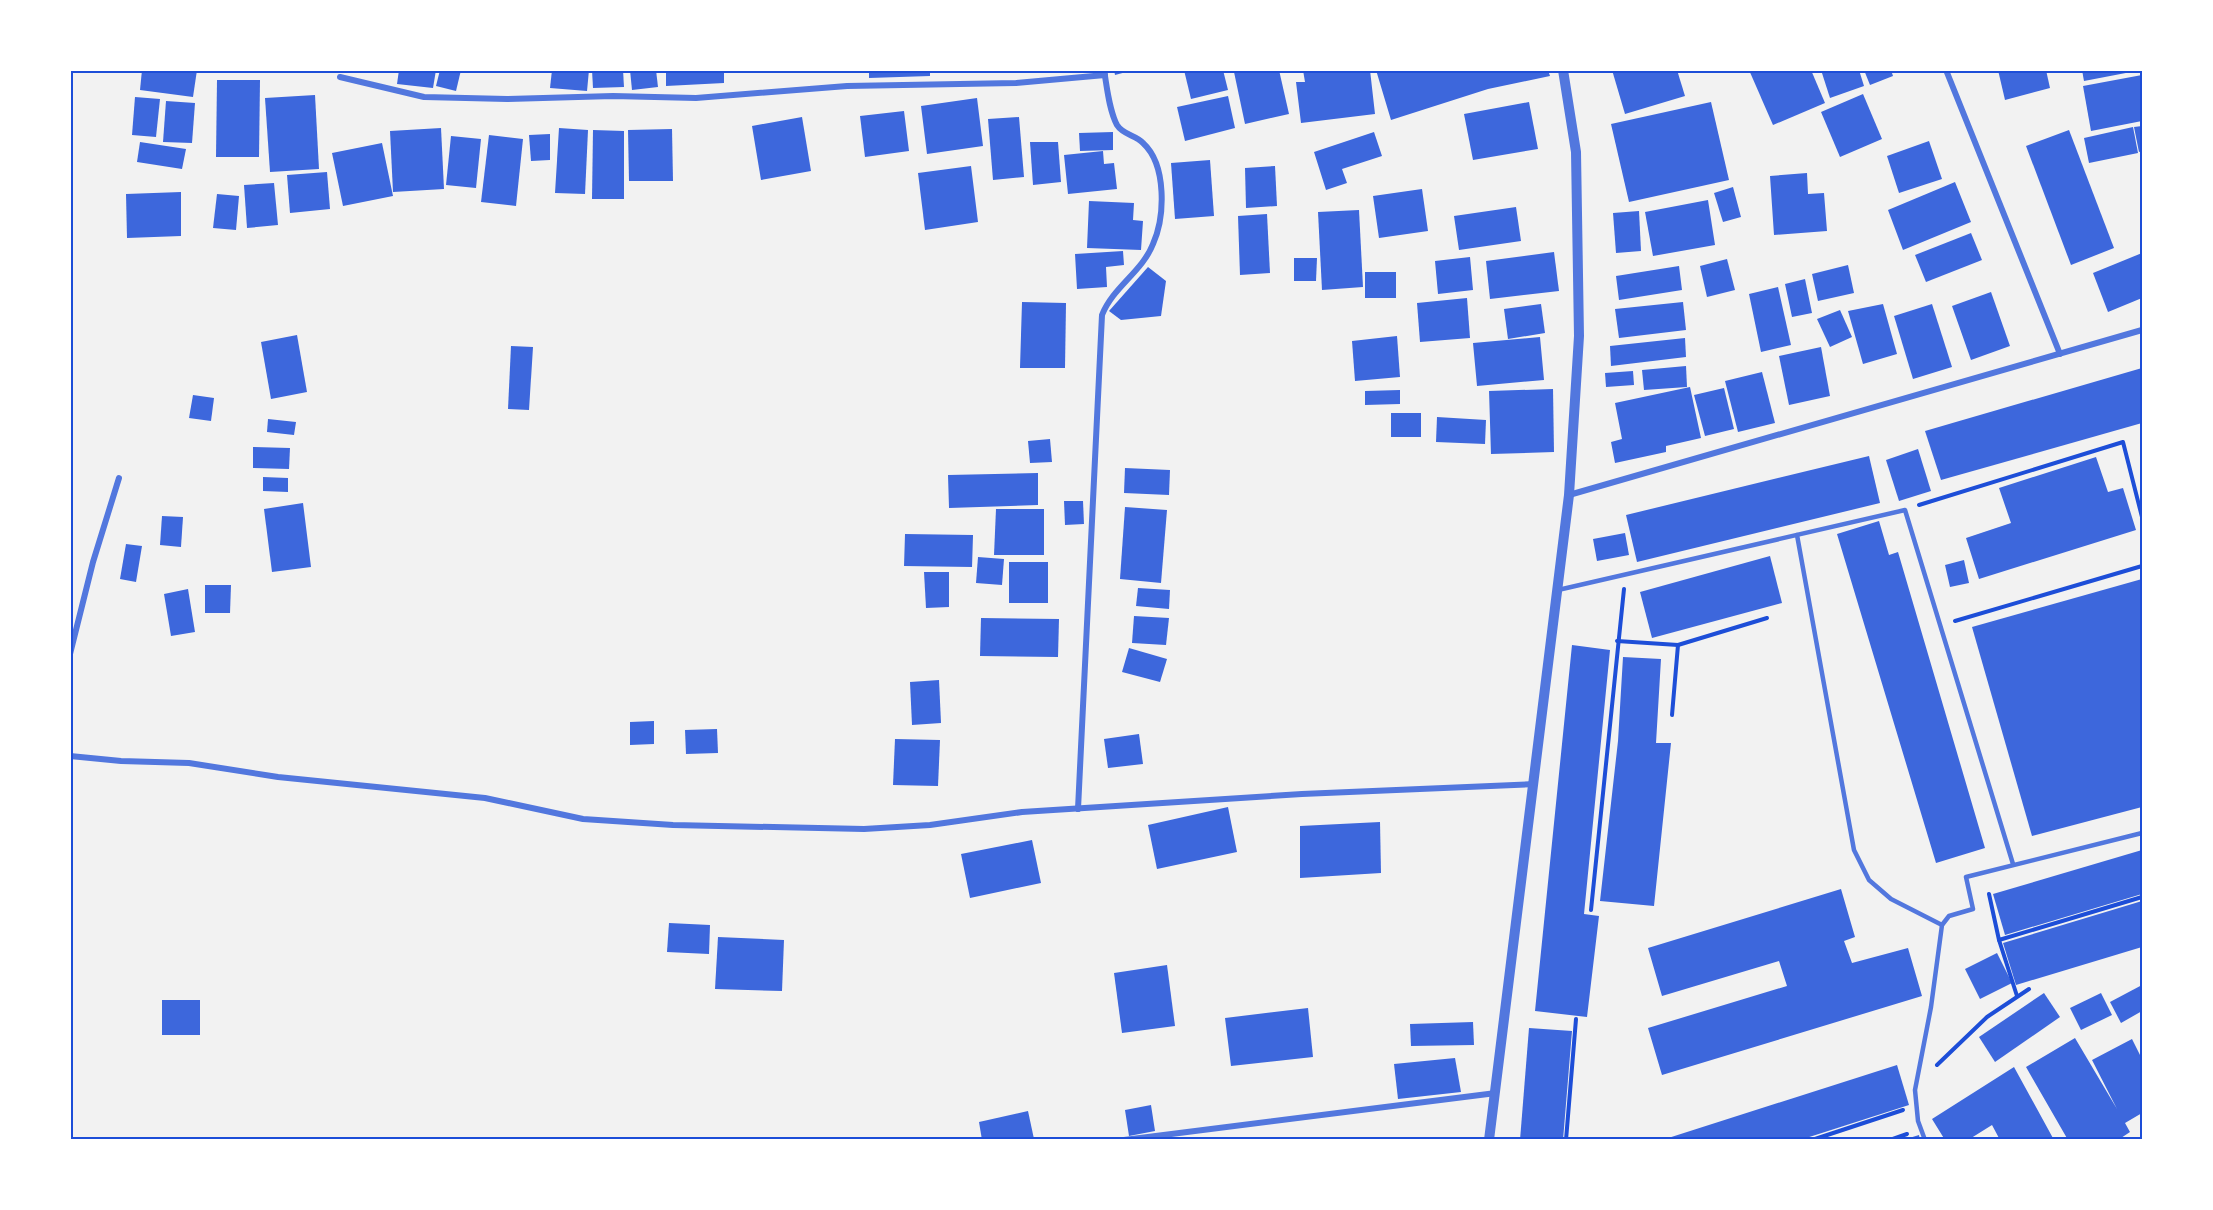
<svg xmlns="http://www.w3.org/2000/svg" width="2213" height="1210" font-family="Cabin,sans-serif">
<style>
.building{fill:#3d67dc}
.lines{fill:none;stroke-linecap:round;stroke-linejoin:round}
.path{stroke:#1d4ed8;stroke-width:4}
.service{stroke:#5277de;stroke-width:4.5}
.minor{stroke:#5277de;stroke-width:6}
.tertiary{stroke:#5277de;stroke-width:10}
.neatline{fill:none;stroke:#1d4ed8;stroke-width:2}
</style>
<rect width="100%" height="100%" fill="#f2f2f2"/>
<g class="building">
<polygon points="142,70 197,70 193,97 140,90"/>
<polygon points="399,70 436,70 433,88 397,84"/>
<polygon points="440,70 461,70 456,91 436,86"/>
<polygon points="552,70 589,70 587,91 550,88"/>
<polygon points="592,70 623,70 624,87 593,88"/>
<polygon points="630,70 656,70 658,87 632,90"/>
<polygon points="666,70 724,70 724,83 666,86"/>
<polygon points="869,70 930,70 930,76 869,78"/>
<polygon points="1114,70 1130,70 1130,71 1115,75"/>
<polygon points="1184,70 1223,70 1228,90 1191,99"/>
<polygon points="1240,70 1279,70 1289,114 1245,124 1234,72"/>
<polygon points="1303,70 1370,70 1375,114 1301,123 1296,82 1305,82"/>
<polygon points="1376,70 1548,70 1550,76 1488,89 1391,120"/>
<polygon points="1612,70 1677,70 1685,96 1625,114"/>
<polygon points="1749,70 1811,70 1825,103 1773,125"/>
<polygon points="1821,70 1859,70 1864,86 1830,98"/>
<polygon points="1864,70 1891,70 1893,76 1870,85"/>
<polygon points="1998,70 2046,70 2050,88 2005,100"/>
<polygon points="2082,70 2131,70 2131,72 2084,81"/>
<polygon points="2142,75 2142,121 2091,131 2083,86"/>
<polygon points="217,80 260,80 259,157 216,157"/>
<polygon points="1863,94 1882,139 1840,157 1821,112"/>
<polygon points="315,95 319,169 270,172 265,98"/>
<polygon points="1228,96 1235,128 1185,141 1177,107"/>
<polygon points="135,97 160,99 156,137 132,135"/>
<polygon points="977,98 983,146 927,154 921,106"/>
<polygon points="166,101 195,103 192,143 163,142"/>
<polygon points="1529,102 1538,149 1473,160 1464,114"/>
<polygon points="1711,102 1729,180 1629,202 1611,124"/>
<polygon points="904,111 909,151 865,157 860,116"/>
<polygon points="802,117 811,171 761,180 752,126"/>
<polygon points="1019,117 1024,177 993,180 988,119"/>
<polygon points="2142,126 2142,151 2139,152 2134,127"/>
<polygon points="2133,127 2138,153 2089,163 2084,138"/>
<polygon points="441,128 444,189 393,192 390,131"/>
<polygon points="559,128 588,130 585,194 555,193"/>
<polygon points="672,129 673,181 629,181 628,130"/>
<polygon points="593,130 624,131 624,199 592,199"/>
<polygon points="2069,130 2114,248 2071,265 2026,146"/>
<polygon points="1113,132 1113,150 1080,151 1079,133"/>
<polygon points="1374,132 1382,156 1342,169 1347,183 1326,190 1314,152"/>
<polygon points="550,134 550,160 531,161 529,135"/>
<polygon points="489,135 523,139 516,206 481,202"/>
<polygon points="451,136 481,139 476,188 446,185"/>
<polygon points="1929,141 1942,179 1899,193 1887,156"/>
<polygon points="140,142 186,149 182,169 137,162"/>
<polygon points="1030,142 1058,142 1061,182 1033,185"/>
<polygon points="382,143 393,196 343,206 332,153"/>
<polygon points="1103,151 1104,164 1114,163 1117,189 1068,194 1064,155"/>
<polygon points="1210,160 1214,216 1175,219 1171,163"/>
<polygon points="971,166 978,222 925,230 918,173"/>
<polygon points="1275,166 1277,206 1246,208 1245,168"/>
<polygon points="327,172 330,209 290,213 287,175"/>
<polygon points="1807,173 1808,194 1824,193 1827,231 1774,235 1770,176"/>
<polygon points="1955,182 1971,222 1903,250 1888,210"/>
<polygon points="274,183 278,225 247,228 244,185"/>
<polygon points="1733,187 1741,217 1723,222 1714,193"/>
<polygon points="1422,189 1428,231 1379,238 1373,196"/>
<polygon points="181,192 181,236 127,238 126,194"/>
<polygon points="217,194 239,196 236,230 213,228"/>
<polygon points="1708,200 1715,245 1653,256 1645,212"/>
<polygon points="1089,201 1134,203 1133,220 1143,221 1141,250 1087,248"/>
<polygon points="1516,207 1521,241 1459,250 1454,216"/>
<polygon points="1359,210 1363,287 1322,290 1318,212"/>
<polygon points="1639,211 1641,251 1616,253 1613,213"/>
<polygon points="1267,214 1270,273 1240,275 1238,216"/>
<polygon points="1971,233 1982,260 1926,282 1915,255"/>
<polygon points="1123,251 1124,265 1106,267 1107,287 1077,289 1075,254"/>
<polygon points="1554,252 1559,291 1490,299 1486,261"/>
<polygon points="2142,253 2142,298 2108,312 2093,273"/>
<polygon points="1470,257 1473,290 1438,294 1435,261"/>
<polygon points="1294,258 1317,258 1316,281 1294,281"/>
<polygon points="1727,259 1735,290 1707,297 1700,266"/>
<polygon points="1848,265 1854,293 1818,301 1812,274"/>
<polygon points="1679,266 1682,290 1619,300 1616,276"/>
<polygon points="1148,267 1166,281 1161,316 1121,320 1109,311"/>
<rect x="1365" y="272" width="31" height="26"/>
<polygon points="1805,279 1812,313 1792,317 1785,284"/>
<polygon points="1778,287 1791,345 1761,352 1749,294"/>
<polygon points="1991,292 2010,346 1971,360 1952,306"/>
<polygon points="1467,298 1470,338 1420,342 1417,303"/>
<polygon points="1022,302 1066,303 1065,368 1020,368"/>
<polygon points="1683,302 1686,330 1619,338 1615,309"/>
<polygon points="1541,304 1545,333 1508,339 1504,309"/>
<polygon points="1883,304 1897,354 1863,364 1848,311"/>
<polygon points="1932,304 1952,367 1913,379 1894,316"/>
<polygon points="1840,310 1852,337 1830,347 1817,319"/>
<polygon points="297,335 307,392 271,399 261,342"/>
<polygon points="1397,336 1400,377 1355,381 1352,341"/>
<polygon points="1540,337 1544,380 1477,386 1473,343"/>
<polygon points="1685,338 1686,357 1611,366 1610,346"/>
<polygon points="511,346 533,347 529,410 508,409"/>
<polygon points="1821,347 1830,396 1789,405 1779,356"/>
<polygon points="1686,366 1687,387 1644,390 1642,370"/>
<polygon points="2142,368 2142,423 1941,480 1925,431"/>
<polygon points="1633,371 1634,385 1606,387 1605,373"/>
<polygon points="1762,372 1775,423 1738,432 1725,381"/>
<polygon points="1690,387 1701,438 1666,446 1666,452 1615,463 1611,442 1622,439 1615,403"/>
<polygon points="1724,388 1734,429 1705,436 1694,395"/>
<polygon points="1553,389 1554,452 1491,454 1489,391"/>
<polygon points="1400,390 1400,404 1365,405 1365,391"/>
<polygon points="193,395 214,398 211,421 189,418"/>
<rect x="1391" y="413" width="30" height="24"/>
<polygon points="1437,417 1486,420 1485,444 1436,442"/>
<polygon points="268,419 296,422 294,435 267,432"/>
<polygon points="1050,439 1052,462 1030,463 1028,441"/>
<polygon points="253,447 290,448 289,469 253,468"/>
<polygon points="1918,449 1931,491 1899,501 1886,460"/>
<polygon points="1869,456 1880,503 1637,562 1626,515"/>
<polygon points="2096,457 2108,492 2123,488 2136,530 1979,579 1966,538 2011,523 1999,488"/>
<polygon points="1125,468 1170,470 1169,495 1124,493"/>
<polygon points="1038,473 1038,505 949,508 948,475"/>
<polygon points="263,477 288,478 288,492 263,491"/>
<polygon points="1064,501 1083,501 1084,524 1065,525"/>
<polygon points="303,503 311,567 272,572 264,509"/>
<polygon points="1125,507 1167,510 1161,583 1120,579"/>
<polygon points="996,509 1044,509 1044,555 994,555"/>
<polygon points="162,516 183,517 181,547 160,545"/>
<polygon points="1879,521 1889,555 1898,552 1985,848 1936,863 1837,534"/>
<polygon points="1625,533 1629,555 1597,561 1593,539"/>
<polygon points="905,534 973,535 972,567 904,566"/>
<polygon points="126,544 142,546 136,582 120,579"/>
<polygon points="1770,556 1782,603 1652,638 1640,592"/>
<polygon points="978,557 1004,559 1002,585 976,583"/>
<polygon points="1964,560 1969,583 1950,587 1945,565"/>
<rect x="1009" y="562" width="39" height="41"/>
<polygon points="924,572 949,572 949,607 926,608"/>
<polygon points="2142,579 2142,807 2032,836 1972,627"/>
<polygon points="205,585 231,585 230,613 205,613"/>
<polygon points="1138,588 1170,590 1169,609 1136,606"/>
<polygon points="188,589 195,632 171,636 164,594"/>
<polygon points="1134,616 1169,618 1166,645 1132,643"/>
<polygon points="981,618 1059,619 1058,657 980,656"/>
<polygon points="1572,645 1610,650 1584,914 1599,916 1587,1017 1535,1011"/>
<polygon points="1129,648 1167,659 1160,682 1122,672"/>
<polygon points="1623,657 1661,659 1656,743 1671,743 1654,906 1600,901 1618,741"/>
<polygon points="939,680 941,723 912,725 910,682"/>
<polygon points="654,721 654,744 630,745 630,722"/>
<polygon points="717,729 718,753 686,754 685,730"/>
<polygon points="1139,734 1143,764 1108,768 1104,739"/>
<polygon points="895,739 940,740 938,786 893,785"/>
<polygon points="1228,807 1237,852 1157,869 1148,825"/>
<polygon points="1380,822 1381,873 1300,878 1300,826"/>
<polygon points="1032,840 1041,883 970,898 961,854"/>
<polygon points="2142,850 2142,894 2005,935 1993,894"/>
<polygon points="1841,889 1855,937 1844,941 1852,963 1908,948 1922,996 1662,1075 1648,1028 1787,986 1779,961 1662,996 1648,948"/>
<polygon points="2142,901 2142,947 2016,985 2003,943"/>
<polygon points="669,923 710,925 709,954 667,952"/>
<polygon points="718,937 784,940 782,991 715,989"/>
<polygon points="1997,953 2012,983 1980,999 1965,969"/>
<polygon points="1167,965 1175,1026 1122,1033 1114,973"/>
<polygon points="2142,985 2142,1011 2121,1023 2110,1002"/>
<polygon points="2044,993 2060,1017 1995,1062 1979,1037"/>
<polygon points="2101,993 2112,1015 2081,1030 2070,1008"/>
<rect x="162" y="1000" width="38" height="35"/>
<polygon points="1308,1008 1313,1057 1231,1066 1225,1018"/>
<polygon points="1473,1022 1474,1045 1411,1046 1410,1024"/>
<polygon points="1529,1028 1572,1031 1563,1140 1520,1140"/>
<polygon points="2075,1038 2117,1109 2092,1060 2132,1039 2142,1059 2142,1113 2125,1123 2130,1132 2118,1140 2068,1140 2026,1067"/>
<polygon points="1455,1058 1461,1092 1398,1099 1394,1064"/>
<polygon points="1897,1065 1909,1105 1800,1140 1662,1140"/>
<polygon points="2014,1067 2054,1140 2000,1140 1992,1125 1968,1140 1945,1140 1932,1119"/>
<polygon points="1151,1105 1155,1131 1129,1136 1125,1110"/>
<polygon points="1028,1111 1034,1139 982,1140 979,1122"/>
<polygon points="1919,1135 1920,1140 1906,1140 1906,1139"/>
</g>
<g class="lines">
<g class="path">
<polyline points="1919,505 2123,442 2142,517"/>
<polyline points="1955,621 2142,566"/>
<polyline points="1617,641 1678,645"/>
<polyline points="1672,715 1678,645 1767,618"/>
<polyline points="1989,894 1999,940 2142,897"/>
<polyline points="1591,910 1624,589"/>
<polyline points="1999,940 2017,996"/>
<polyline points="1937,1065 1987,1017 2029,989"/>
<polyline points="1566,1140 1576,1019"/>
<polyline points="1812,1140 1903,1110"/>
<polyline points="1890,1140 1907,1134"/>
</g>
<g class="service">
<polyline points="1797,535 1854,850 1869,880 1891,899 1942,925"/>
<polyline points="1558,590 1905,510 2013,864"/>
<polyline points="1925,1140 1918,1121 1915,1090 1931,1007 1942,925 1949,916 1973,909 1966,877 2142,833"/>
</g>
<g class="minor">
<polyline points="1946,70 2060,354"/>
<polyline points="340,77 424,97 507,99 613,96 696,98 847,86 1016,83 1105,75"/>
<polyline points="1569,495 2142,330"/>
<polyline points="70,654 93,562 119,478"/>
<polyline points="70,756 121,761 189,763 278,777 485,798 583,819 673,825 864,829 930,825 1022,812 1302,794 1535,784"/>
<path d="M1078,809L1102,315C1113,287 1142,272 1153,244C1165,217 1167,165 1143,143C1136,135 1123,135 1117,125C1109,110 1107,87 1104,70"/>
<polyline points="1124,1140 1496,1093"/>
</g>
<polyline class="tertiary" points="1489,1140 1569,495 1579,336 1576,152 1563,70"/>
</g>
<rect width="2213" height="1210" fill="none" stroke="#ffffff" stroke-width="144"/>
<rect x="72" y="72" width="2069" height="1066" class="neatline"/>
</svg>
